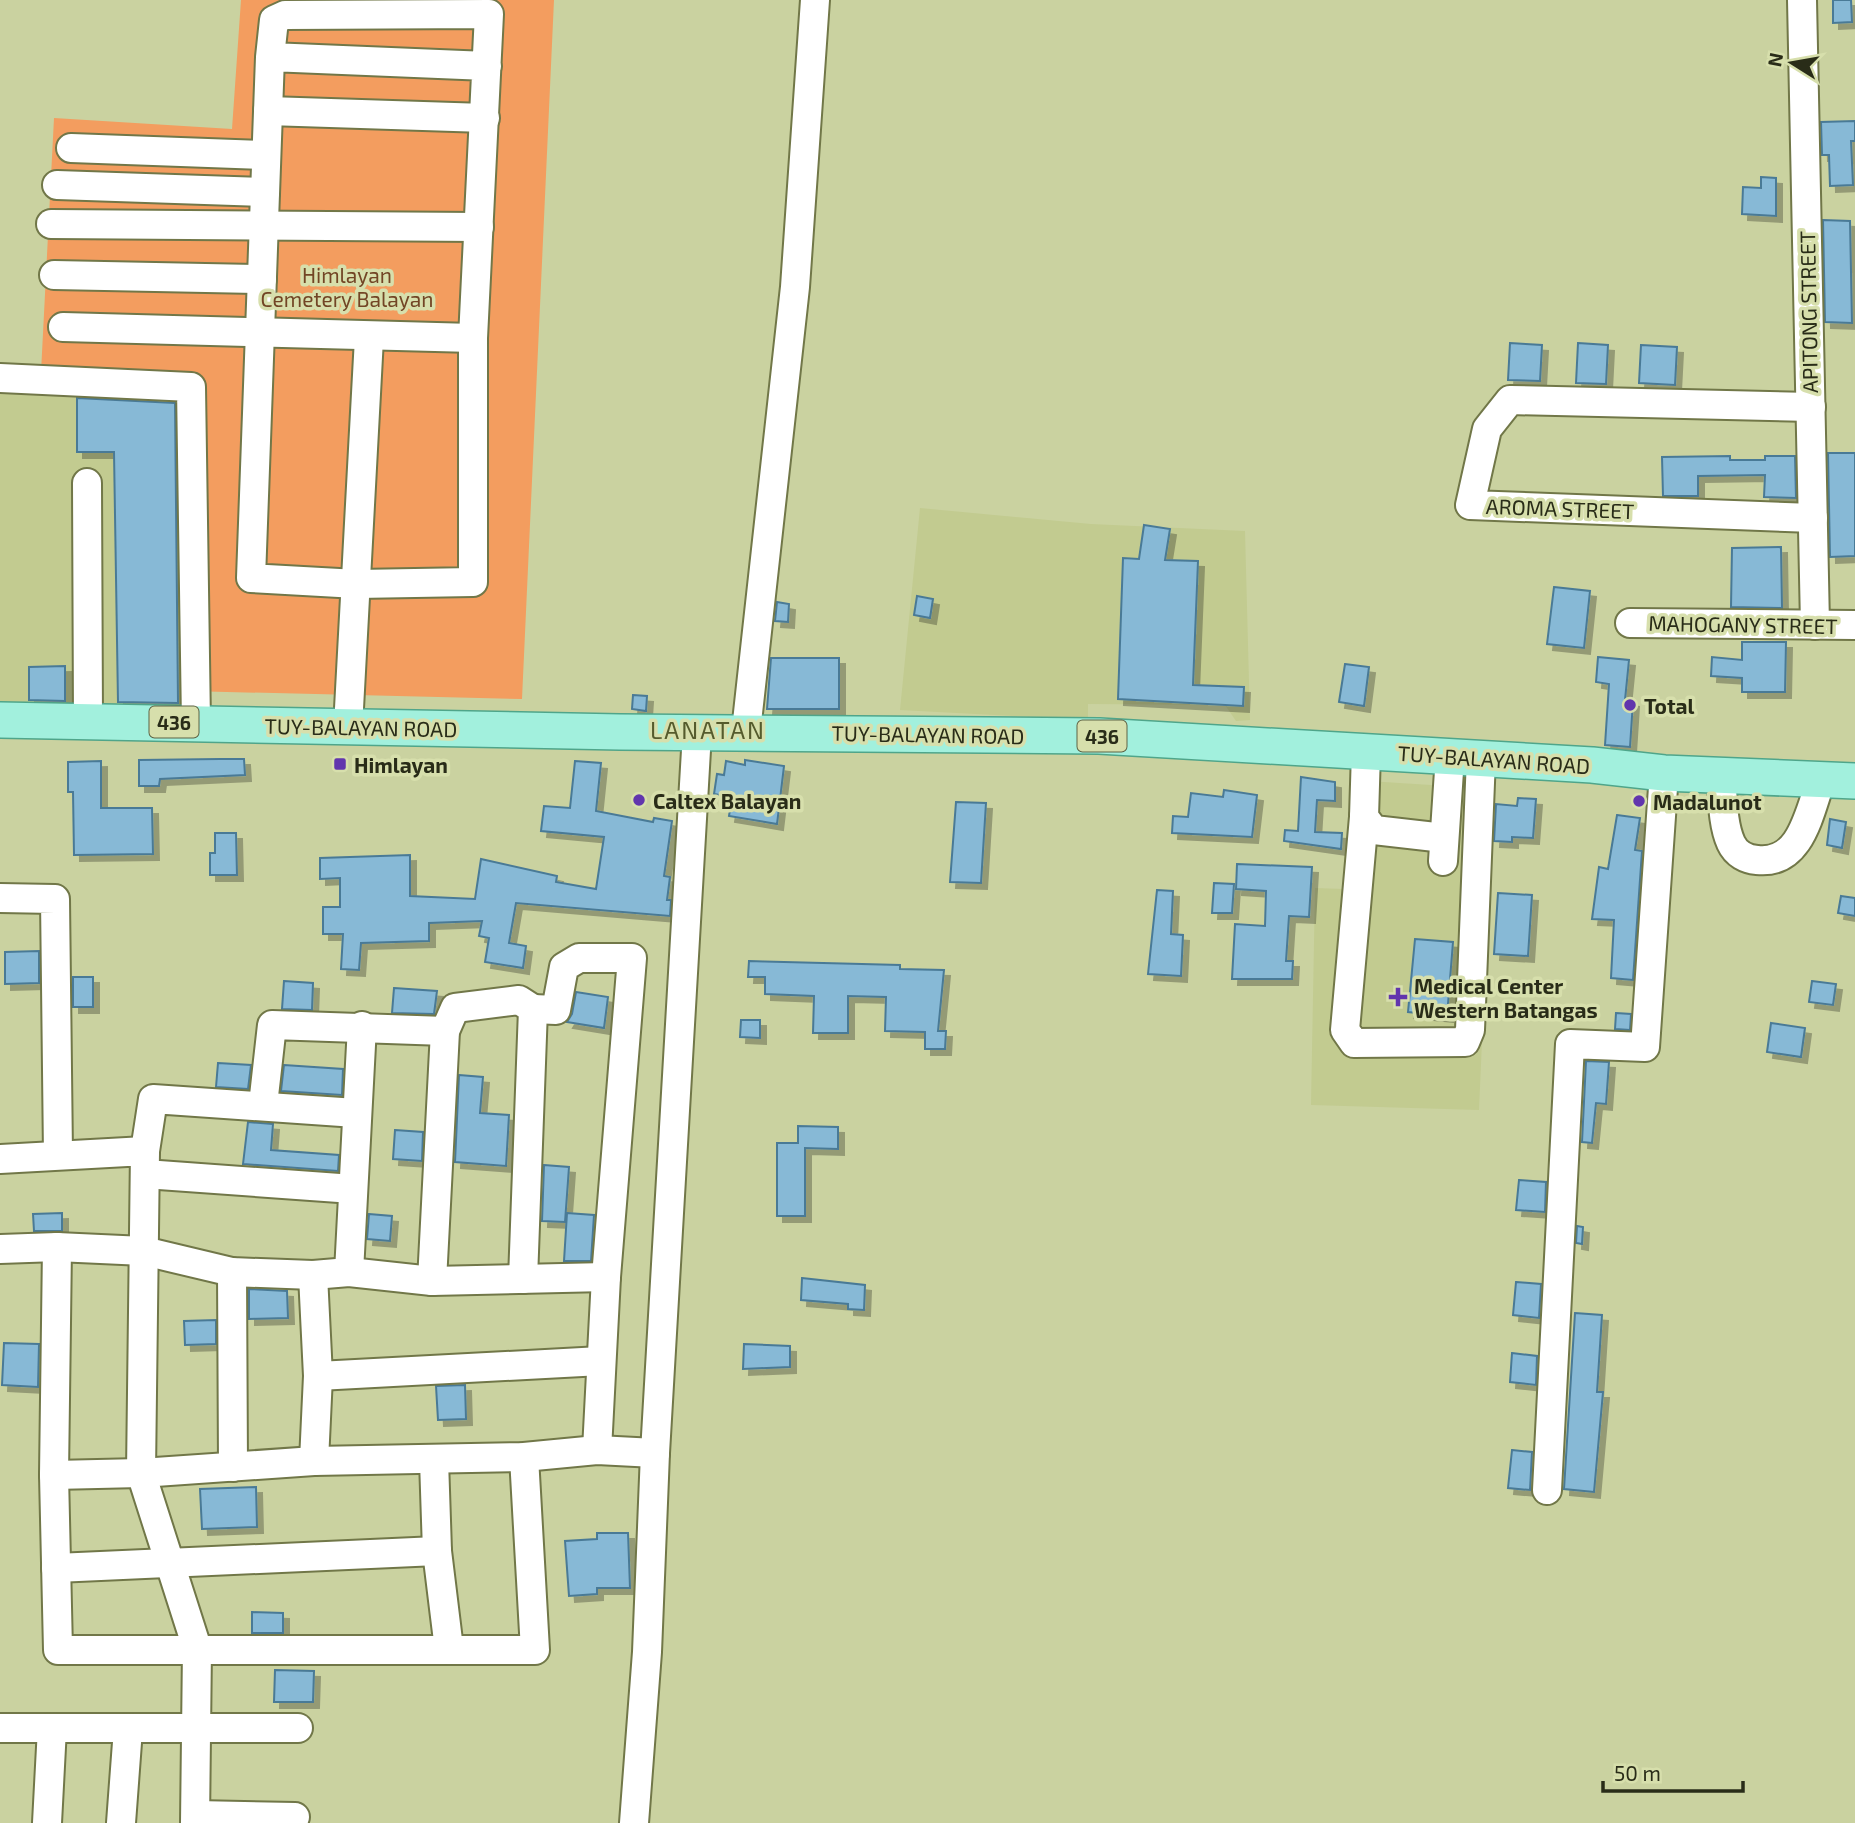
<svg xmlns="http://www.w3.org/2000/svg" width="1855" height="1823" font-family="'Exo 2',sans-serif">
<style>
.built{fill:#c2cb90}
.green{fill:#f39d5f}
.building{fill:#87b9d6;stroke:#4a7a96;stroke-width:2;filter:url(#shadow)}
.lines{fill:none;stroke-linecap:round;stroke-linejoin:round}
.minor-casing{stroke:#717748;stroke-width:32}
.major-casing{stroke:#4fa58a;stroke-width:38}
.minor{stroke:#fff;stroke-width:28}
.major{stroke:#a2f0dd;stroke-width:35}
.poi-dot{fill:#6135ad;stroke:#d7dfac;stroke-width:2.5}
.labels{text-anchor:middle;dominant-baseline:central;stroke-width:7;stroke-linejoin:round;paint-order:stroke}
.shield{fill:#d7dfac;stroke:#5d6244;stroke-width:2}
.shield-label{font-size:19px;font-weight:bold;fill:#292c18}
.park-label{font-size:21px;fill:#724525;stroke:#d7dfac}
.street-label{font-size:21px;fill:#292c18;stroke:#d7dfac}
.poi-label{font-size:21px;font-weight:bold;fill:#292c18;stroke:#d7dfac;text-anchor:start}
.quarter-label{font-size:24px;letter-spacing:2px;fill:#555b2d;stroke:#d7dfac}
</style>
<defs>
<filter id="shadow"><feDropShadow dx="6" dy="6" stdDeviation="0" flood-color="#0004"/></filter>
</defs>
<rect width="100%" height="100%" fill="#cad2a0"/>
<g class="built">
<polygon points="184,391 187,707 0,703 0,393"/>
<polygon points="920,508 1091,524 1245,531 1250,720 1236,721 1225,705 1088,704 1088,720 900,710"/>
<polygon points="1353,780 1493,789 1479,1110 1311,1105 1315,888 1344,889"/>
</g>
<polygon class="green" points="241,0 554,0 522,699 187,691 184,392 40,392 54,118 232,129"/>
<g class="building">
<polygon points="1833,0 1851,0 1852,22 1833,23"/>
<polygon points="1855,121 1855,141 1851,141 1853,185 1830,186 1829,155 1822,155 1821,122"/>
<polygon points="1761,177 1776,178 1776,216 1742,214 1743,187 1761,188"/>
<polygon points="1823,220 1850,221 1852,323 1825,322"/>
<polygon points="1510,343 1542,345 1540,381 1508,380"/>
<polygon points="1578,343 1608,345 1606,384 1576,383"/>
<polygon points="1641,345 1677,347 1675,385 1639,383"/>
<polygon points="77,398 175,403 178,703 118,702 114,452 77,452"/>
<polygon points="1828,453 1855,453 1855,556 1830,557"/>
<polygon points="1730,456 1730,460 1765,460 1765,456 1795,456 1796,498 1764,497 1765,475 1698,476 1698,496 1663,496 1662,457"/>
<polygon points="1144,525 1170,529 1165,560 1198,561 1193,685 1244,687 1243,706 1118,699 1123,558 1139,559"/>
<polygon points="1781,547 1782,608 1731,607 1732,548"/>
<polygon points="1554,587 1590,591 1584,648 1547,644"/>
<polygon points="917,596 933,599 930,618 914,615"/>
<polygon points="777,602 789,604 788,622 775,621"/>
<polygon points="1742,642 1786,642 1785,692 1742,692 1742,678 1711,676 1712,657 1742,660"/>
<polygon points="1598,657 1629,660 1625,700 1633,701 1630,747 1605,745 1609,684 1596,682"/>
<polygon points="771,658 839,658 839,709 767,709"/>
<polygon points="1345,664 1369,667 1364,706 1339,702"/>
<polygon points="65,666 65,701 29,700 29,667"/>
<polygon points="633,695 647,696 646,711 632,709"/>
<polygon points="220,759 244,759 245,775 160,779 159,786 139,786 139,760"/>
<polygon points="745,760 784,766 777,824 729,816 732,797 714,794 717,774 724,775 726,761 745,765"/>
<polygon points="101,761 101,808 152,808 153,854 74,855 73,792 68,792 68,762"/>
<polygon points="575,761 601,763 596,811 653,822 654,818 672,821 664,876 670,877 667,900 671,900 670,916 516,903 509,943 526,946 523,968 485,962 489,938 479,936 482,921 429,923 429,941 361,943 359,970 341,969 343,934 323,934 323,907 340,907 340,878 320,879 320,858 410,855 410,896 475,899 481,859 557,876 556,882 596,889 604,837 541,831 544,806 570,808"/>
<polygon points="1301,777 1335,782 1335,801 1317,800 1315,832 1342,833 1341,849 1284,841 1285,830 1298,831"/>
<polygon points="1224,790 1257,795 1252,837 1172,833 1173,816 1188,817 1191,793 1223,797"/>
<polygon points="1518,798 1536,799 1533,838 1512,837 1512,842 1494,841 1496,804 1517,806"/>
<polygon points="956,802 986,803 981,883 950,882"/>
<polygon points="1617,815 1640,818 1635,850 1642,851 1633,980 1611,978 1614,920 1592,919 1599,867 1608,869"/>
<polygon points="1830,819 1846,822 1842,848 1827,845"/>
<polygon points="215,833 236,833 237,875 210,875 210,853 215,853"/>
<polygon points="1237,864 1312,867 1309,917 1289,916 1286,961 1293,961 1292,979 1232,979 1235,924 1265,926 1266,891 1236,889"/>
<polygon points="1214,883 1234,884 1232,913 1212,913"/>
<polygon points="1157,890 1173,891 1171,934 1183,935 1181,976 1148,974"/>
<polygon points="1498,893 1532,895 1528,956 1494,954"/>
<polygon points="1841,896 1855,898 1855,916 1838,913"/>
<polygon points="1415,939 1453,942 1447,1016 1408,1012"/>
<polygon points="39,951 39,983 5,984 5,952"/>
<polygon points="749,961 900,965 900,969 944,970 938,1031 946,1031 945,1049 925,1049 925,1032 885,1031 886,997 848,996 848,1033 813,1033 814,996 765,994 765,977 748,977"/>
<rect x="73" y="977" width="20" height="30"/>
<polygon points="284,981 313,983 312,1010 282,1009"/>
<polygon points="1812,981 1836,984 1833,1005 1809,1002"/>
<polygon points="394,988 437,991 434,1014 392,1013"/>
<polygon points="576,992 608,997 604,1028 567,1022 572,1014"/>
<polygon points="1616,1013 1631,1014 1630,1030 1615,1029"/>
<polygon points="741,1020 760,1020 760,1038 740,1037"/>
<polygon points="1771,1023 1805,1028 1801,1057 1767,1052"/>
<polygon points="1586,1061 1609,1062 1606,1104 1596,1103 1592,1143 1582,1142"/>
<polygon points="218,1063 251,1065 248,1089 216,1087"/>
<polygon points="284,1065 343,1069 342,1095 281,1091"/>
<polygon points="459,1075 483,1077 480,1113 509,1115 506,1166 455,1162"/>
<polygon points="248,1122 273,1124 271,1150 339,1155 338,1171 243,1164"/>
<polygon points="798,1126 838,1127 838,1149 805,1148 805,1216 777,1216 777,1143 798,1143"/>
<polygon points="395,1130 423,1132 422,1161 393,1159"/>
<polygon points="544,1165 569,1167 565,1222 542,1221"/>
<polygon points="1519,1180 1546,1182 1545,1212 1516,1210"/>
<polygon points="62,1213 62,1231 34,1231 33,1214"/>
<polygon points="567,1213 594,1215 591,1261 564,1261"/>
<polygon points="369,1214 392,1216 390,1241 367,1239"/>
<polygon points="1577,1226 1583,1227 1582,1244 1576,1243"/>
<polygon points="802,1278 865,1285 864,1310 848,1309 848,1304 801,1300"/>
<polygon points="1516,1282 1541,1284 1539,1318 1513,1315"/>
<polygon points="249,1289 287,1291 288,1318 249,1319"/>
<polygon points="1575,1313 1602,1315 1597,1392 1603,1392 1594,1492 1564,1489"/>
<polygon points="216,1320 216,1344 185,1345 184,1321"/>
<polygon points="4,1343 39,1344 38,1387 2,1385"/>
<polygon points="744,1344 790,1346 790,1367 743,1369"/>
<polygon points="1512,1353 1537,1356 1536,1385 1510,1382"/>
<polygon points="465,1385 466,1419 438,1420 436,1386"/>
<polygon points="1512,1450 1532,1452 1530,1490 1508,1488"/>
<polygon points="256,1487 257,1527 202,1529 200,1489"/>
<polygon points="597,1533 628,1533 630,1588 597,1588 597,1594 569,1596 565,1541 597,1539"/>
<polygon points="252,1612 283,1613 283,1633 252,1633"/>
<polygon points="275,1670 314,1671 313,1702 274,1702"/>
</g>
<g class="lines">
<defs>
<g id="minor">
<polyline points="1802,0 1815,625"/>
<polyline points="270,57 274,20 285,15 489,14 473,338 473,582 357,584 251,578 270,57 487,66"/>
<polyline points="268,111 485,118"/>
<polyline points="71,148 266,155"/>
<polyline points="57,185 265,192"/>
<polyline points="51,224 479,227"/>
<polyline points="54,275 262,279"/>
<polyline points="63,327 473,338"/>
<polyline points="0,378 191,387 196,723"/>
<polyline points="1811,407 1510,400 1487,429 1470,505 1813,518"/>
<polyline points="87,483 88,720"/>
<polyline points="1630,623 1855,625"/>
<polyline points="348,727 369,338"/>
<polyline points="746,731 795,287 815,0"/>
<polyline points="1366,752 1364,817 1374,830 1444,838"/>
<path d="M1721,774C1723,796 1722,823 1731,843C1736,854 1746,859 1757,860C1801,865 1809,813 1821,780"/>
<polyline points="1364,817 1345,1030 1354,1043 1465,1042 1470,1030 1481,758"/>
<polyline points="1443,861 1450,756"/>
<polyline points="0,898 55,899 58,1155"/>
<polyline points="533,1009 556,1010 564,967 579,958 632,958 606,1277 597,1450"/>
<polyline points="263,1105 272,1025 445,1031"/>
<polyline points="145,1151 153,1099 356,1113"/>
<polyline points="0,1159 145,1151 141,1473 197,1648 195,1823"/>
<polyline points="145,1174 353,1189"/>
<polyline points="57,1247 54,1475 58,1650 535,1650 524,1457"/>
<polyline points="0,1249 57,1247 144,1251 232,1272 313,1275 349,1272 432,1281 606,1277"/>
<polyline points="232,1272 233,1467"/>
<polyline points="349,1272 362,1026"/>
<polyline points="313,1275 318,1376 314,1461"/>
<polyline points="432,1281 445,1031 455,1008 519,1000 533,1009 523,1279"/>
<polyline points="318,1376 601,1361"/>
<polyline points="434,1460 437,1551 449,1649"/>
<polyline points="54,1475 141,1473 314,1461 524,1457 597,1450 655,1453"/>
<polyline points="1547,1490 1570,1044 1645,1047 1664,773"/>
<polyline points="56,1568 437,1551"/>
<polyline points="0,1728 298,1728"/>
<polyline points="196,1815 295,1817"/>
<polyline points="47,1823 52,1728"/>
<polyline points="121,1823 128,1729"/>
<polyline points="634,1823 647,1652 655,1453 697,733"/>
</g>
<polyline id="major" points="0,720 620,732 1099,736 1592,765 1664,773 1855,781"/>
</defs>
<use href="#minor" class="minor-casing"/>
<use href="#major" class="major-casing"/>
<use href="#minor" class="minor"/>
<use href="#major" class="major"/>
</g>
<g class="poi-dot">
<circle cx="1630" cy="705" r="7"/>
<rect x="333" y="757" width="14" height="14" rx="3.5"/>
<circle cx="639" cy="800" r="7"/>
<circle cx="1639" cy="801" r="7"/>
<path d="M1394.5 986.5h7v7h7v7h-7v7h-7v-7h-7v-7h7z"/>
</g>
<g class="labels">
<g class="shield">
<rect x="149.5" y="706.5" width="49" height="31" rx="5"/>
<rect x="1077.5" y="720.5" width="49" height="31" rx="5"/>
</g>
<g class="shield-label">
<text x="174" y="722">436</text>
<text x="1102" y="736">436</text>
</g>
<g class="park-label">
<text x="347" y="274">Himlayan<tspan x="347" dy="24">Cemetery Balayan</tspan></text>
</g>
<g class="street-label">
<text transform="translate(1808 312) rotate(-91)">APITONG STREET</text>
<text transform="translate(1560 508) rotate(2)">AROMA STREET</text>
<text transform="translate(1743 624) rotate(1)">MAHOGANY STREET</text>
<text transform="translate(361 727) rotate(1)">TUY-BALAYAN ROAD</text>
<text transform="translate(928 734) rotate(1)">TUY-BALAYAN ROAD</text>
<text transform="translate(1494 759) rotate(4)">TUY-BALAYAN ROAD</text>
</g>
<g class="poi-label">
<text x="1644" y="705">Total</text>
<text x="354" y="764">Himlayan</text>
<text x="653" y="800">Caltex Balayan</text>
<text x="1653" y="801">Madalunot</text>
<text x="1414" y="985">Medical Center<tspan x="1414" dy="24">Western Batangas</tspan></text>
</g>
<g class="quarter-label">
<text x="708" y="729">LANATAN</text>
</g>
</g>
<g transform="translate(1792 63) rotate(281)" stroke="#d7dfac" stroke-width="5" paint-order="stroke">
<path d="M0-5L12 26L0 18L-12 26Z" fill="#292c18"/>
<text y="-10" font-size="19" font-weight="bold" text-anchor="middle" fill="#292c18">N</text>
</g>
<path d="M1603 1781v10h140v-10" fill="none" stroke="#292c18" stroke-width="3.5"/>
<text x="1614" y="1781" font-size="21" fill="#292c18" stroke="#d7dfac" stroke-width="5" paint-order="stroke">50 m</text>
</svg>
